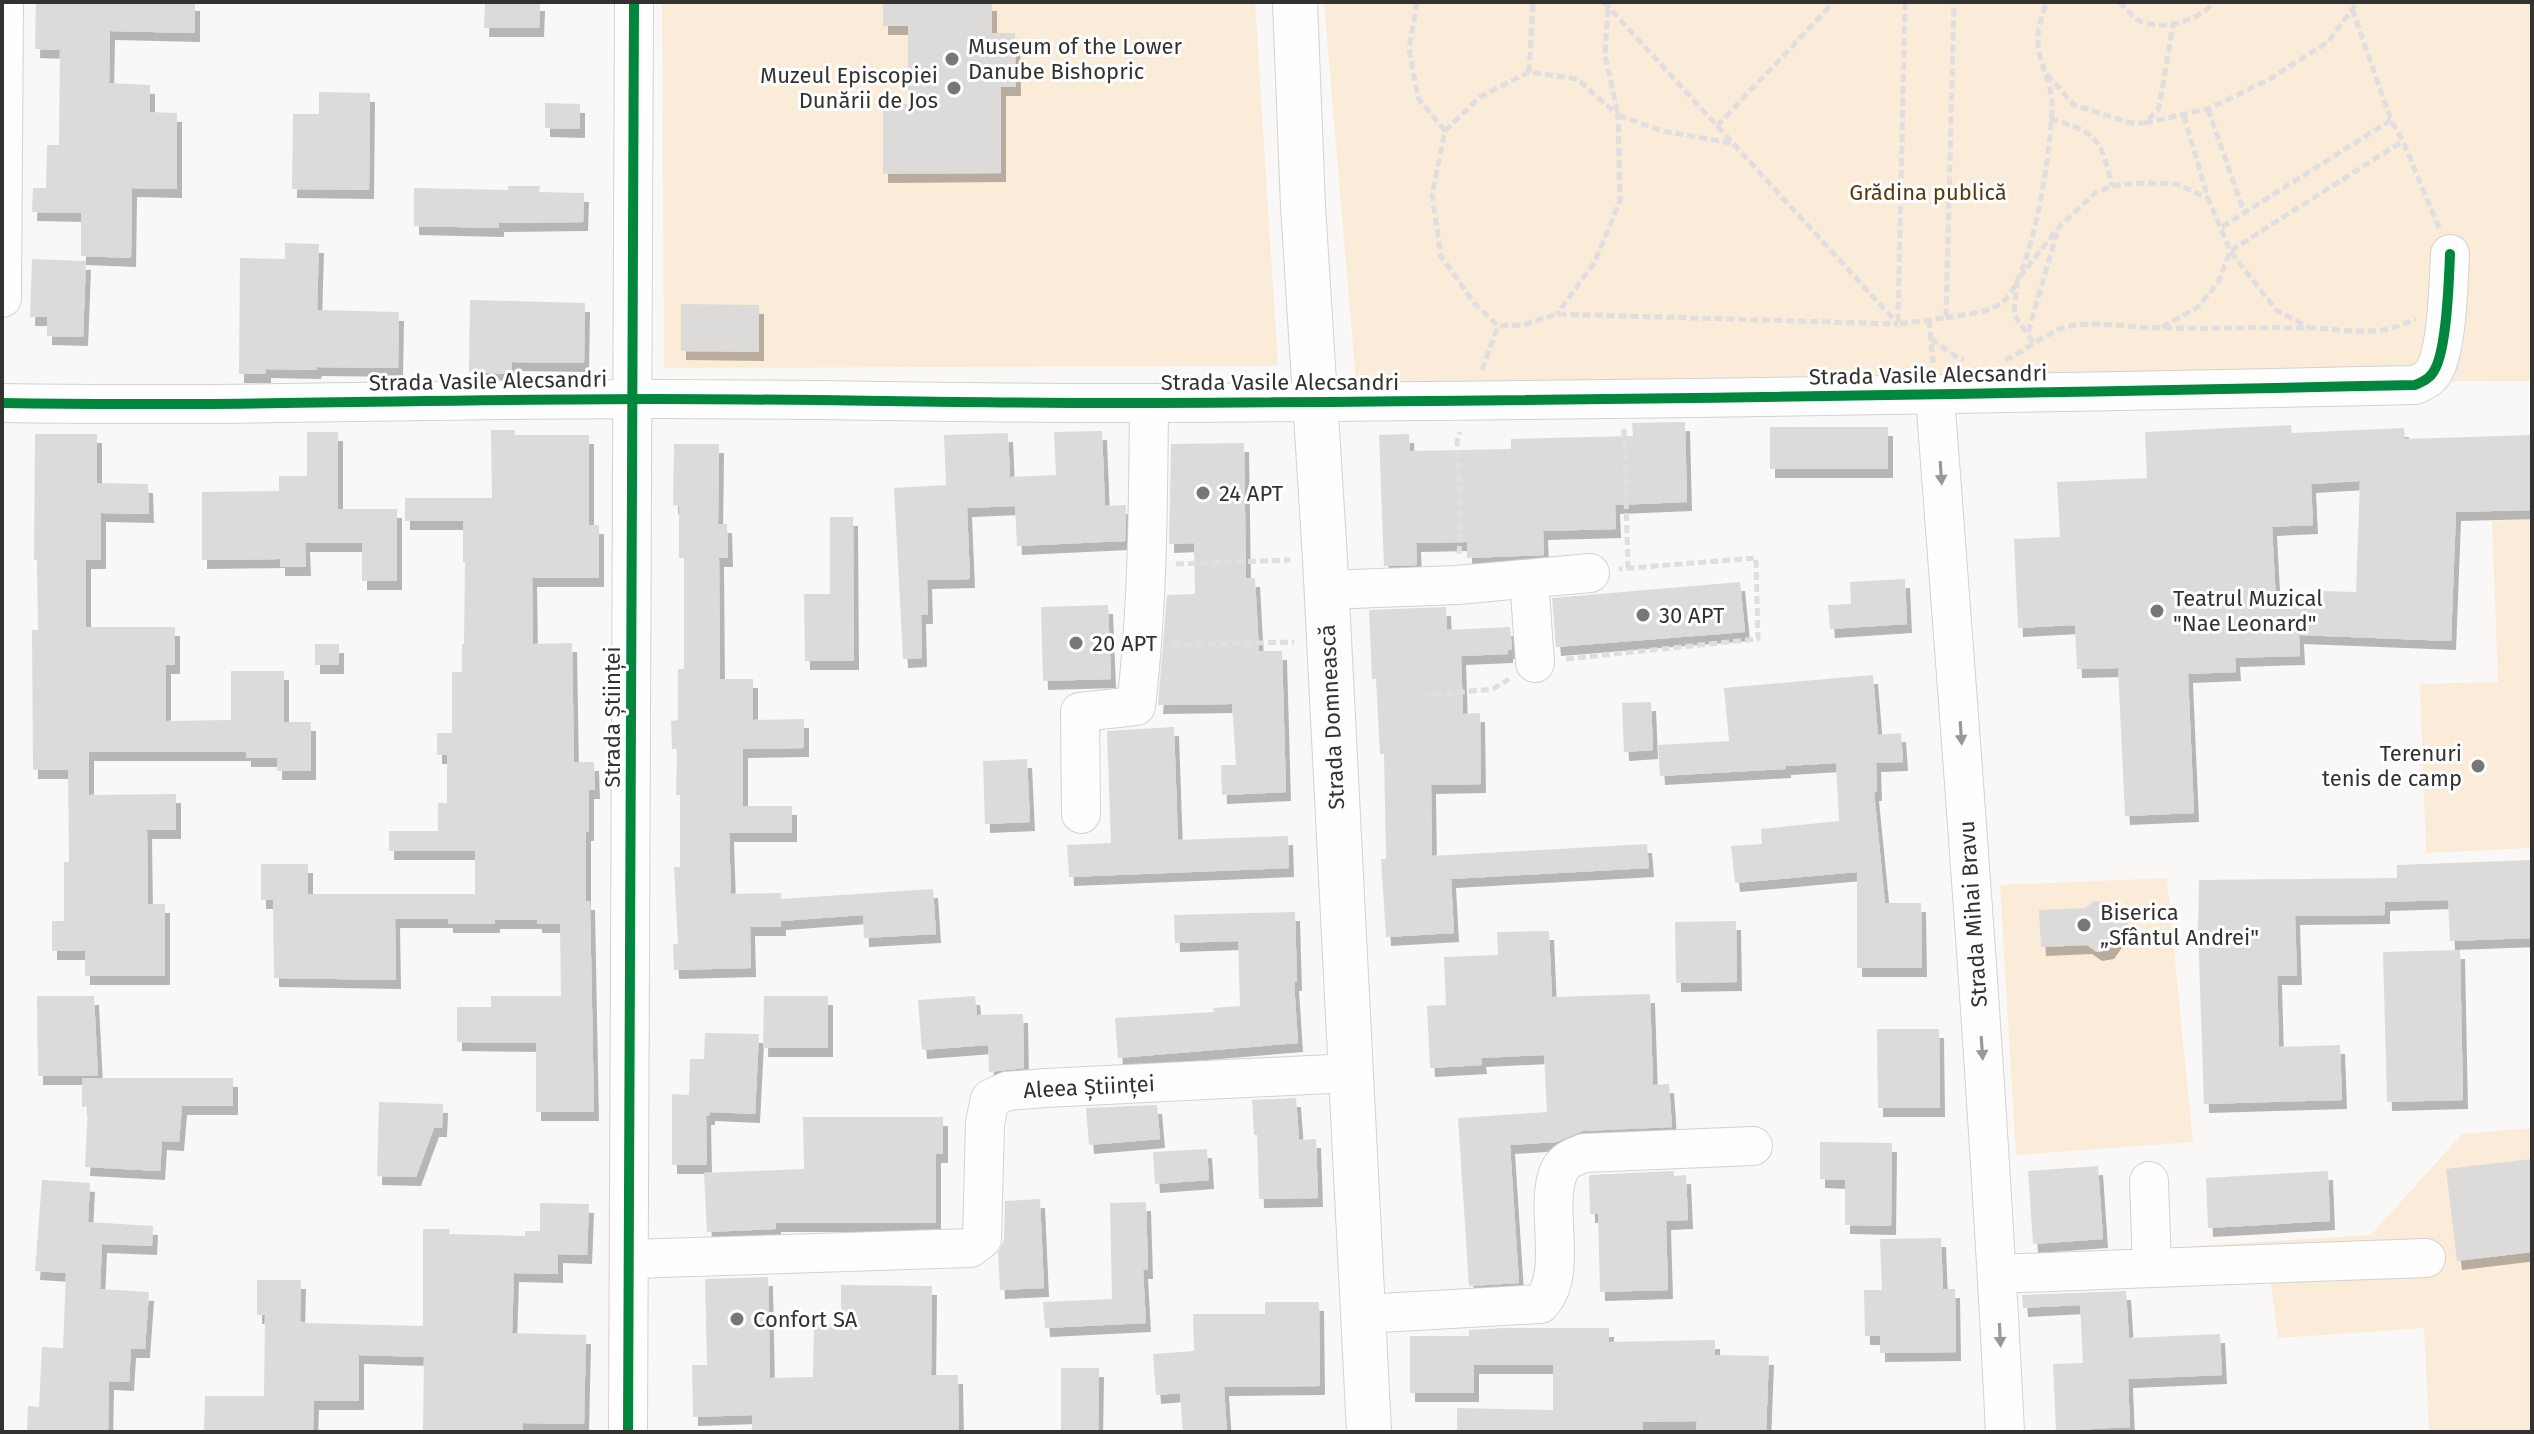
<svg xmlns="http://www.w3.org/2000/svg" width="2534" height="1434" font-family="'Fira Sans',sans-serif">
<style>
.green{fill:#fbebd9}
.building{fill:#dcdbda;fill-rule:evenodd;filter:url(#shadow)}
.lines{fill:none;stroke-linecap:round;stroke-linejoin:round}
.minor-casing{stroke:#d3d2d1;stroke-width:40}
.major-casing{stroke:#d3d2d1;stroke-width:46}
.path{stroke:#e0dede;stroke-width:5;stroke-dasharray:8 4;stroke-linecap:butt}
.minor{stroke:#fefefe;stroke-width:38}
.major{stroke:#fefefe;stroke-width:44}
.cycleway-casing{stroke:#fff;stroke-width:15}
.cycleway{stroke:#00873e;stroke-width:10}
.oneway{fill:#989898}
.poi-dot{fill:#787776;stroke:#fff;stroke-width:3}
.labels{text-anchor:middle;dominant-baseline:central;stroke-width:6;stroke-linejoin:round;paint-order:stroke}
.poi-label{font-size:22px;fill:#333231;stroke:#fff;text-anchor:start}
.park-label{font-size:22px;fill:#57380f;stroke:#fff}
.street-label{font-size:22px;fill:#333231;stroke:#fff}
</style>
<defs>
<filter id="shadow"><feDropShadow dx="5" dy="9" stdDeviation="0" flood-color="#0004"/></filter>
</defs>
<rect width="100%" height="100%" fill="#f9f8f7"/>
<g class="green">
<polygon points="662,2 1255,2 1278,366 664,368"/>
<polygon points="1324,2 2532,2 2532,381 1356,382"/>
<polygon points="2532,519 2532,848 2426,853 2420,684 2498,682 2492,521"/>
<polygon points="2167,878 2193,1142 2016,1155 2000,885"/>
<polygon points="2532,1128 2532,1432 2429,1432 2424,1328 2278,1338 2270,1277 2197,1279 2194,1246 2371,1235 2462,1134"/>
</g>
<g class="building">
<polygon points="36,2 195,2 195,33 110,31 109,83 150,85 150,112 177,113 177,189 132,188 131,258 81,256 81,213 32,212 33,188 46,188 47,145 59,145 60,50 35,49"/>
<polygon points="485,2 540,2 539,28 484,28"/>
<polygon points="883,2 992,2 992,33 1015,33 1016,87 1001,87 1001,173 883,174 883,104 908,104 908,26 883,26"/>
<polygon points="319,92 370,93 369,190 292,189 293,114 319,114"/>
<polygon points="545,103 580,104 580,129 545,128"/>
<polygon points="508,186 540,186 539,192 584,193 583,222 499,223 499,228 414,226 414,188 508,190"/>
<polygon points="285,243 319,244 317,310 399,312 398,368 317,367 316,370 266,369 266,374 239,374 240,258 285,259"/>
<polygon points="32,259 86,261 83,337 47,336 47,317 30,317"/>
<polygon points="470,300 585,303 584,363 512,362 511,374 469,372"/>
<polygon points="681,304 759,305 759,352 681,351"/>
<polygon points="1685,422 1687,502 1615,505 1616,529 1543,531 1544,555 1467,558 1467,542 1416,543 1417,565 1384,566 1379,435 1409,434 1410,451 1511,449 1511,439 1633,436 1632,423"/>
<path d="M2291,425L2292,433L2404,428L2405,439L2532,435V510L2456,512L2451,641L2299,635L2300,656L2235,658L2236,672L2188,674L2194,813L2125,816L2118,668L2077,669L2075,625L2018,628L2014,539L2060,537L2057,482L2147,478L2145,432ZM2360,481L2356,592L2320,591L2319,599L2276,601L2272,527L2313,525L2311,484Z"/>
<rect x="1770" y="427" width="118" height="42"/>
<polygon points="491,430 515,430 515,435 589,435 589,525 599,525 599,578 532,578 533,644 572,643 574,762 594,762 595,790 589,790 589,832 586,832 586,901 590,901 594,1112 536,1112 536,1043 457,1042 457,1007 491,1007 491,996 561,996 560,924 537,924 537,920 495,920 495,924 448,924 448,919 395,919 396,980 274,978 273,900 261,900 261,864 308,864 308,894 475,894 475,851 389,851 389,831 438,831 438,803 447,803 447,755 437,755 437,733 452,733 452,672 462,672 462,644 464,644 465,562 463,562 463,521 405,521 405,498 492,498"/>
<polygon points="1102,431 1105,506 1126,505 1125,541 1017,546 1015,506 967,508 970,579 927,580 928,615 921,615 922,658 903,659 894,488 946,485 944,435 1008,433 1010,477 1056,475 1054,432"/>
<polygon points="307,432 338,432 338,509 397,509 397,581 362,581 362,543 305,543 306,567 280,567 280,559 202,560 202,492 279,491 279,476 307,476"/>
<polygon points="35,434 97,434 97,483 148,484 149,514 101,513 101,560 86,560 86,627 175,627 175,665 166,665 166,721 231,720 231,671 284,671 284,722 311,722 311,771 277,771 277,758 246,758 246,752 89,752 89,795 176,794 176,830 147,830 148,904 165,904 165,976 85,976 85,951 52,951 52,921 64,921 64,862 69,862 68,770 33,770 32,630 38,630 37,560 34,560"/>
<polygon points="1244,443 1246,578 1255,578 1259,651 1282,651 1286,792 1222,795 1221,765 1236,765 1232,704 1158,705 1167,595 1195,594 1194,543 1169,544 1171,444"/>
<polygon points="674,444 719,444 718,524 727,524 728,558 719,558 720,679 753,679 753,720 804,719 804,748 743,749 743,806 792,806 792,833 729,833 731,894 781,893 781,899 933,889 936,934 864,938 863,915 781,921 781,927 750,927 751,968 674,970 673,944 678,944 674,867 680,867 680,795 676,795 677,749 672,749 671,721 678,720 678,669 684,669 684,558 679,558 679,506 673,505"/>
<polygon points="830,517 853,517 854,661 805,661 804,594 830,594"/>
<polygon points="1905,579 1907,624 1830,629 1828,605 1851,604 1850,582"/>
<polygon points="1740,582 1745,632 1556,647 1552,598"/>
<polygon points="1108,605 1111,679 1043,681 1041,607"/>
<polygon points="1446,607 1447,630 1510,627 1512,650 1508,650 1508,654 1461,656 1463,714 1480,713 1481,784 1431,785 1432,856 1647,844 1649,868 1451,879 1454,933 1386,937 1381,859 1386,859 1384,754 1380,754 1376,679 1372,679 1369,610"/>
<rect x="315" y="644" width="24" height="21"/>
<polygon points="1873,675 1878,735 1901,733 1903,762 1876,763 1877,792 1874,792 1885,903 1921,903 1922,968 1857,968 1857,872 1735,883 1731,846 1762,844 1761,829 1839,821 1836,763 1786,766 1786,769 1660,776 1658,745 1729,741 1724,688"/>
<polygon points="1651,702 1653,750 1624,752 1622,703"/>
<polygon points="1174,727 1178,840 1288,836 1289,868 1069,877 1067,845 1111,843 1107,731"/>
<polygon points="1027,759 1030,822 985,824 983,761"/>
<polygon points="2532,860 2532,938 2450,941 2448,900 2385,902 2385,915 2295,916 2297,976 2277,976 2279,1047 2340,1045 2342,1100 2204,1104 2198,928 2199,880 2397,878 2397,865"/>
<polygon points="2094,901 2106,902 2114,911 2125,918 2131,929 2116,940 2109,950 2097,952 2087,945 2041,947 2039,910 2085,908"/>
<polygon points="1295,912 1297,982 1294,982 1298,1043 1118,1058 1115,1018 1214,1012 1213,1008 1240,1006 1238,941 1175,943 1174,915"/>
<polygon points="1736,921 1737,982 1676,983 1675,922"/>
<polygon points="1549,931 1552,997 1650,994 1653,1085 1669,1084 1672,1127 1583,1131 1556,1142 1510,1145 1519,1283 1469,1286 1458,1118 1547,1112 1544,1055 1481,1058 1482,1065 1430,1068 1427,1006 1446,1005 1444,957 1498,955 1497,932"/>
<polygon points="2460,950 2463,1100 2387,1102 2383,952"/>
<polygon points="37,996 94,996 98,1076 38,1076"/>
<polygon points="764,996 828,996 828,1048 763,1048"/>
<polygon points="975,996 977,1015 1023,1014 1024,1068 989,1072 988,1045 922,1050 918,1000"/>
<polygon points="1877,1029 1939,1029 1940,1108 1878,1108"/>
<polygon points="705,1033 759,1034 755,1114 710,1112 710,1116 706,1116 707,1165 672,1165 672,1094 689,1095 690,1059 704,1059"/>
<polygon points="82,1078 233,1078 233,1106 182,1106 179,1142 162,1141 160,1171 85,1167 88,1106 82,1107"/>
<polygon points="1296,1098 1299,1140 1316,1139 1318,1198 1259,1199 1257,1135 1254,1135 1252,1100"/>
<polygon points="379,1102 443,1104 442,1128 434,1128 416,1177 377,1176"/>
<polygon points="1157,1105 1160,1139 1089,1145 1086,1108"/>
<polygon points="803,1117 943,1117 943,1154 936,1154 936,1223 776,1223 776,1229 707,1232 704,1173 804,1169"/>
<polygon points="1820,1142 1892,1143 1891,1226 1845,1225 1845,1180 1820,1179"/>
<polygon points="1207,1149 1209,1180 1155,1184 1153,1152"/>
<polygon points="2532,1159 2532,1252 2457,1261 2446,1169"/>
<polygon points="2098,1166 2103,1239 2033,1244 2028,1171"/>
<polygon points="1674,1171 1674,1176 1686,1175 1688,1220 1666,1221 1668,1290 1600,1292 1598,1214 1590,1214 1589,1175"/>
<polygon points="2328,1171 2330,1221 2208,1228 2206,1178"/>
<polygon points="42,1180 90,1183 88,1222 153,1226 152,1246 102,1244 100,1289 149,1292 145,1349 131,1349 129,1382 109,1381 108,1432 27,1432 28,1406 39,1407 42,1347 63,1348 66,1273 35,1271"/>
<polygon points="1040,1199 1044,1288 1000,1290 998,1253 1004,1240 1005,1201"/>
<polygon points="1146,1202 1148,1270 1143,1270 1146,1323 1045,1328 1043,1302 1112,1299 1110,1203"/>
<polygon points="540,1203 589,1204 587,1255 558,1254 558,1274 514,1273 512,1333 586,1335 584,1424 523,1423 523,1432 423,1432 424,1357 359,1355 359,1401 314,1401 313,1432 204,1432 205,1396 264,1396 265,1315 257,1315 257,1280 301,1280 300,1321 305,1323 423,1326 423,1229 450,1229 449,1234 525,1236 525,1231 540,1231"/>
<polygon points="1941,1238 1943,1289 1955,1289 1956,1352 1880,1353 1880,1336 1865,1336 1864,1290 1882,1290 1880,1239"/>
<polygon points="768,1277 770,1378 813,1377 814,1323 841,1324 841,1285 932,1286 931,1375 958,1375 959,1432 752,1432 752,1415 693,1417 692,1365 707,1365 705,1279"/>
<polygon points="2126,1291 2129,1338 2220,1334 2222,1375 2128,1379 2130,1427 2056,1431 2053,1364 2083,1363 2080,1305 2023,1308 2022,1295"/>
<polygon points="1265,1302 1319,1302 1320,1386 1224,1387 1227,1432 1183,1432 1180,1393 1156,1395 1153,1354 1194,1351 1193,1314 1265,1314"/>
<polygon points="1503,1328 1609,1328 1609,1342 1715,1340 1715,1355 1769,1356 1766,1432 1696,1432 1697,1421 1643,1422 1643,1432 1457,1432 1457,1408 1553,1410 1553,1365 1474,1365 1474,1393 1410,1393 1410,1336 1469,1336 1469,1330"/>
<polygon points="1061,1368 1099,1368 1098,1432 1061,1432"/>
</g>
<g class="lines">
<defs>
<g id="minor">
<polyline points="2,298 4,2"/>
<path d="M1935,396C1961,741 1988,1086 2005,1432"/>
<path d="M2,403C220,407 439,399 657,399C823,399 988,404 1154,403C1575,401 1995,394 2415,385C2424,381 2431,378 2435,369C2447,347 2449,280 2450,254"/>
<polyline points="1529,579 1535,663"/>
<polyline points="1326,590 1457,585 1590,573"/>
<path d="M1081,814L1080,712L1136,706C1148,605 1148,504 1149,403"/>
<polyline points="631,1259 970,1248 982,1239 985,1123 990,1099 1007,1091 1046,1088 1350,1073"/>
<polyline points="2152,1268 2426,1258"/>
<polyline points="1997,1274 2152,1268 2149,1181"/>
<path d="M1363,1314L1540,1304C1570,1274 1543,1208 1559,1171C1564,1160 1574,1157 1584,1153L1753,1146"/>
<polyline points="628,1432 634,2"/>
</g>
<polyline id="major" points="1295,2 1303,206 1325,559 1369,1432"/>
</defs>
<use href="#minor" class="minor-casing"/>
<use href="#major" class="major-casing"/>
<g class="path">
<polyline points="1417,2 1409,49 1418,98 1445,131 1432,194 1441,256 1474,303 1498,326 1523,325 1557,314 1898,324"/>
<polyline points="1604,2 1897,323"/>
<polyline points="1905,2 1898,324 1946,318 1954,2"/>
<path d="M2119,2C2125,7 2131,16 2138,20C2160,32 2199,21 2214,2"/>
<polyline points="1608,9 1605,55 1618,115 1662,131 1731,143"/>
<polyline points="2352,9 2391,120 2403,141 2439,228"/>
<polyline points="1529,72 1533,2"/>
<polyline points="2047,74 2074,105 2131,123 2145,123 2159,108 2173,25"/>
<polyline points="2208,109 2244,212"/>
<polyline points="2184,116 2208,198 2230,251 2277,311 2309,327"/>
<path d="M2050,119C2097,132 2101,138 2112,186"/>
<polyline points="2145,123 2208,109 2268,80 2328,42 2358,2"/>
<polyline points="1717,126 1834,2"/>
<polyline points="1445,131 1480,97 1529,72 1577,79 1618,115 1620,201 1594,263 1557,314"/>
<polyline points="2222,227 2391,120"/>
<path d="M1946,318C1962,315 1986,313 2000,304C2033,283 2052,143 2052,104C2052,83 2039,64 2038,44C2036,32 2043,14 2046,2"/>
<polyline points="1929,320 1933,363"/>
<polyline points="2162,327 2198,307 2218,283 2230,251 2403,141"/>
<polyline points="2028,332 2057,233"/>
<polyline points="1931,339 1958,358 1964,359"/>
<polyline points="2033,342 2014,315 2017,281 2058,228 2095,193 2112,186 2136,183 2177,184 2208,198"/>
<path d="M2005,360C2029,350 2049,328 2076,325C2103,322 2133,328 2161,328C2210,329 2259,327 2308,328C2344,329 2383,339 2415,318"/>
<polyline points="1482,370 1498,326"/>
<polyline points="1624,429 1628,568"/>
<polyline points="1459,554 1461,525 1457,441 1460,432"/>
<polyline points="1176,564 1290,560"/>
<polyline points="1172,645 1294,642"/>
<polyline points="1566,659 1758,639 1756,558 1619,569"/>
<polyline points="1421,696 1493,689 1509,679"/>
</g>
<use href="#minor" class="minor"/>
<use href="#major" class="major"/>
<defs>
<g id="cycleway">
<path d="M2,403C220,407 439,399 657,399C823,399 988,404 1154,403C1575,401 1995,394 2415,385C2424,381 2431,378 2435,369C2447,347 2449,280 2450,254"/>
<polyline points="628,1432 634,2"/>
</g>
</defs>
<use href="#cycleway" class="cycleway-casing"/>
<use href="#cycleway" class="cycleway"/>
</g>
<defs><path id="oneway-solid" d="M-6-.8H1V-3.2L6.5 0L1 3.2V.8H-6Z" transform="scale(2)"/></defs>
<g class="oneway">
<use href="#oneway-solid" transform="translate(1941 473) rotate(86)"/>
<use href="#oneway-solid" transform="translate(1961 733) rotate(86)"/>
<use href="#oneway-solid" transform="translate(1982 1048) rotate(86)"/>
<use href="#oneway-solid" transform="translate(2000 1335) rotate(87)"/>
</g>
<g class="poi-dot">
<circle cx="952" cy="59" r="8"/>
<circle cx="954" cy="88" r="8"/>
<circle cx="1203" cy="493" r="8"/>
<circle cx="2157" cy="611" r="8"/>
<circle cx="1643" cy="615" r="8"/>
<circle cx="1076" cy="643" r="8"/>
<circle cx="2478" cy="766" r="8"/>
<circle cx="2084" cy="925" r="8"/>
<circle cx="737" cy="1319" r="8"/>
</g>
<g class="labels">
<g class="poi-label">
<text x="968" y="46">Museum of the Lower<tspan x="968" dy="25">Danube Bishopric</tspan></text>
<text x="938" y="75" text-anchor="end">Muzeul Episcopiei<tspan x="938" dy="25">Dunării de Jos</tspan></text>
<text x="1219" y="493">24 APT</text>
<text x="2173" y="598">Teatrul Muzical<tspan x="2173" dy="25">"Nae Leonard"</tspan></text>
<text x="1659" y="615">30 APT</text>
<text x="1092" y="643">20 APT</text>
<text x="2462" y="753" text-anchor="end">Terenuri<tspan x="2462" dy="25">tenis de camp</tspan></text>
<text x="2100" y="912">Biserica<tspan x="2100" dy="25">„Sfântul Andrei"</tspan></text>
<text x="753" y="1319">Confort SA</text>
</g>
<g class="park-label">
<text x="1928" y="192">Grădina publică</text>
</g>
<g class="street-label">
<text transform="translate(1928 375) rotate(-1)">Strada Vasile Alecsandri</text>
<text transform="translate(488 381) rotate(-1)">Strada Vasile Alecsandri</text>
<text x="1280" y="382">Strada Vasile Alecsandri</text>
<text transform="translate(612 717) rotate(-90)">Strada Științei</text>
<text transform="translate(1332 717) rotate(-93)">Strada Domnească</text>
<text transform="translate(1973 914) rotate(-94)">Strada Mihai Bravu</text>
<text transform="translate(1089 1087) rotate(-3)">Aleea Științei</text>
</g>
</g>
<rect width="2534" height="1434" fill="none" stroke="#333231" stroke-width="8"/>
</svg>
